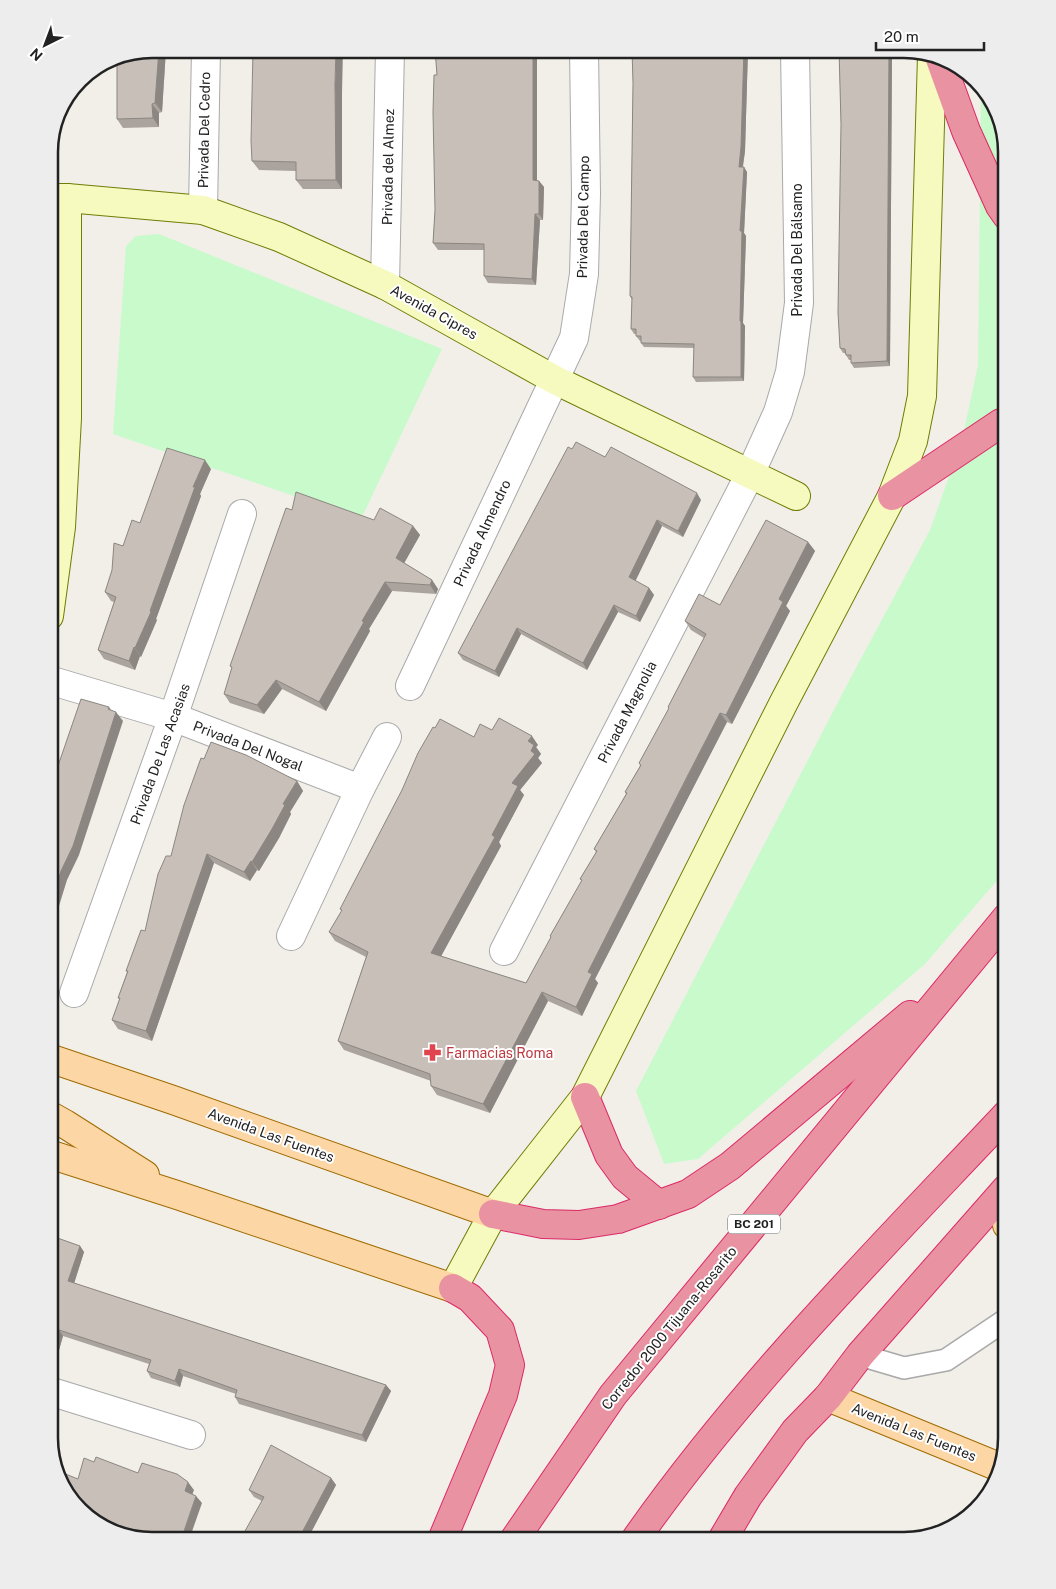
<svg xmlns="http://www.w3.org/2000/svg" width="1056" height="1589" font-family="'Public Sans',sans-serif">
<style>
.park{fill:#c8facc}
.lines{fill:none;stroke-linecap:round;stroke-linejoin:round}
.lane-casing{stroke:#a9a9a9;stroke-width:24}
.street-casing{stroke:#a9a9a9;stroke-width:30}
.secondary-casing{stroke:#707d05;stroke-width:30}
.primary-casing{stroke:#a06b00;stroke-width:30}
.highway-casing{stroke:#dc2a67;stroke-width:30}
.lane{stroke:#fff;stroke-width:21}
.street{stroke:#fff;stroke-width:28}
.secondary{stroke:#f7fabf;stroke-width:28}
.primary{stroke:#fcd6a4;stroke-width:28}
.highway{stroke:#e892a2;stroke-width:28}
.wall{fill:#aba49e}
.shaded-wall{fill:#8b8681}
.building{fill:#c7bfb8;stroke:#8b8681}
.labels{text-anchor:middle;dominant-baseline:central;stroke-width:4;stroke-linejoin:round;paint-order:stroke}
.shield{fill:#fff;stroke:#646464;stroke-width:1}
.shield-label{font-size:12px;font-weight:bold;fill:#222}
.street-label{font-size:14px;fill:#222;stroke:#fff}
.health-label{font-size:14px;fill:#be3a42;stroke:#fff;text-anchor:start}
.rim{fill:none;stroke:#222;stroke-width:2.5}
</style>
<rect width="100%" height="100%" fill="#f2efe9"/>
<g class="park">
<polygon points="981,87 994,100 1007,152 1007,869 925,964 698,1159 664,1164 636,1091 850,679 930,530 962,440 978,365"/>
<polygon points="159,234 442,349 361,519 113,434 126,246 136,236"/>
</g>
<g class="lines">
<defs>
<polyline id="lane" points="860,1355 904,1368 946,1360 1007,1319"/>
<g id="street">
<polyline points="203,210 206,49"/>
<polyline points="385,285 390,49"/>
<polyline points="49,680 173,717 360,789"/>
<polyline points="410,686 574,338 584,274 586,194 584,49"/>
<polyline points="291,936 360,789 387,737"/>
<polyline points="504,951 750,474 778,412 790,372 799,303 795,49"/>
<polyline points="74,993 173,717 242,514"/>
<polyline points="49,1391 191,1435"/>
</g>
<g id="secondary">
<polyline points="49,198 67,198 203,210 279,237 385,285 555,380 796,496"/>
<polyline points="49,616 61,527 67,418 67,198"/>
<polyline points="453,1288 493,1214 585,1097 784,702 892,496 913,441 922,396 932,56"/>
</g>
<g id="primary">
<polyline points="49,1058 173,1100 493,1214"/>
<polyline points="49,1115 65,1124 145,1175"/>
<polyline points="49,1154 177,1195 453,1288"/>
<polyline points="1002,1195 1007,1225"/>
<polyline points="828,1397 999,1467"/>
</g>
<g id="highway">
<polyline points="940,59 966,131 1000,206 1007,216"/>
<polyline points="892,496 1001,423 1007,421"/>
<polyline points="585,1097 609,1155 625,1177 659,1205"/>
<polyline points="493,1214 543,1224 579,1225 618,1219 688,1194 730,1166 910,1015"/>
<polyline points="442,1540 503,1395 510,1365 500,1330 470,1298 453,1288"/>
<polyline points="514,1540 613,1395 1007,917"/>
<path d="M635,1540C743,1386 878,1251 1007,1114"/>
<polyline points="722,1540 748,1496 795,1431 828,1397 860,1355 1007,1188"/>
</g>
</defs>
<use href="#lane" class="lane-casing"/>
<use href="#street" class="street-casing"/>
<use href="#secondary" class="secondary-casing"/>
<use href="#primary" class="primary-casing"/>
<use href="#highway" class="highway-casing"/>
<use href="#lane" class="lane"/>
<use href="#street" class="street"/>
<use href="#secondary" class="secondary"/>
<use href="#primary" class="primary"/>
<use href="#highway" class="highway"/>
</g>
<g class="wall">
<polygon points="152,49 166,49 162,112 159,113 159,127 123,128 117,119"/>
<polygon points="435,49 537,49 537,181 539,181 544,187 543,220 540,220 536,285 488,283 484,276 484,250 438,250 433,243 435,210 437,75"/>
<polygon points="632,49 748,49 745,151 743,167 747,172 744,233 746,236 743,323 745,326 744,381 696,382 693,377 694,348 644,347 641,343 641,341 640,341 636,336 636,334 634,334 631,329 632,300 630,296 633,83"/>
<polygon points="839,49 892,49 890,366 854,368 851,363 851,360 849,360 846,355 845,353 843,353 840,348 841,124"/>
<polygon points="342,93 342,189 303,189 296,180 296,171 259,170 252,161"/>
<polygon points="572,449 605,457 701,500 683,537 662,526 635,581 649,588 654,595 640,622 618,612 587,670 521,634 499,677 463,660 458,653"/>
<polygon points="211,469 200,494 201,496 156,619 157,620 141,657 140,656 135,670 104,659 98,650 114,602 111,601 105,592 123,546 140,523"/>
<polygon points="292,510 374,520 413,526 420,535 404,563 432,580 438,589 436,594 392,591 369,629 370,631 326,711 282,689 264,714 230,703 224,694 232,668 230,666"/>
<polygon points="808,542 815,551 786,606 790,611 732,724 727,722 697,780 595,979 598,983 582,1016 548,1001 490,1113 437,1095 431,1086 431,1081 344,1050 338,1041 366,957 335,941 329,932 342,911 340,909 474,737 492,730 538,745 536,747 541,754 538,758 542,763 520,790 524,795 499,842 501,846 441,956 526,983 551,938 550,936 582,881 580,879 596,852 594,849 626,794 625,792 640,766 639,763 669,709 668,707 704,638 691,630 685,621 720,605"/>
<polygon points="297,781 303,791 290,812 291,814 279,838 259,871 257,870 250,881 214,863 152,1041 118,1029 112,1020 120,999 118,998 127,972 126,971 145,931 171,856"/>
<polygon points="49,1235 80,1246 84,1252 74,1283 386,1385 391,1391 366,1442 239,1404 235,1397 236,1394 183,1376 180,1387 151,1378 147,1371 149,1364 63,1336 59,1350 51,1347 50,1351 49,1350"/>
<polygon points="331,1478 336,1485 307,1540 240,1540 262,1501 254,1497 249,1490"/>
</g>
<g class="shaded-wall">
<polygon points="159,49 166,49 162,112 155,103"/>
<polygon points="336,49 343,49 342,93 342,189 336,180 335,84"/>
<polygon points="533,49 537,49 537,187 533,180"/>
<polygon points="744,49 748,49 745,151 742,171 739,167"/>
<polygon points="889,49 892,49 890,366 887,361"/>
<polygon points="152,104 159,113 159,127 153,118"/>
<polygon points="744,167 747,172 744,233 746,236 743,323 745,326 744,381 741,377 740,321 740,231"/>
<polygon points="539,181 544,187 543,220 539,214"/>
<polygon points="535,214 540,220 536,285 532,279"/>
<polygon points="205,460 211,469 200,494 201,496 156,619 157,620 141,657 135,648 193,487"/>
<polygon points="697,493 701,500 683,537 678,531"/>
<polygon points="657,520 662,526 634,584 629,577"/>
<polygon points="413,526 420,535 402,567 396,558"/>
<polygon points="808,542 815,551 786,606 790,611 732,724 726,715 779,599"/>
<polygon points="432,580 438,589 436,594 430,585"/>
<polygon points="385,582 392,591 369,629 370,631 326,711 319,702 362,621"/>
<polygon points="649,588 654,595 640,622 636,616"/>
<polygon points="614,605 618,612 587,670 583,663"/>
<polygon points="517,628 521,634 499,677 495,671"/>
<polygon points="134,647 140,656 135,670 129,661"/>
<polygon points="276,680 282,689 264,714 257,705"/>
<polygon points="109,707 115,716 116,712 123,721 79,855 67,880 50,935 49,934 49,908"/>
<polygon points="720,713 727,722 595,979 598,983 582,1016 576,1007 588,972"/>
<polygon points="532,736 538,745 536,747 541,754 538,758 542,763 520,790 524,795 499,842 501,846 438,962 431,953 492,835 512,783 531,751 528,741"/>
<polygon points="297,781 303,791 290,812 291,814 279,838 259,871 252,862 283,804"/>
<polygon points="207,854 214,863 152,1041 146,1031"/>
<polygon points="251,861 257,870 250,881 244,872"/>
<polygon points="542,992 548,1001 490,1113 483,1104"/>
<polygon points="80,1246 84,1252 73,1287 68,1281"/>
<polygon points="59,1330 63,1336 59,1350 54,1344"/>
<polygon points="49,1343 51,1347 50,1351 49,1349"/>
<polygon points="179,1369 183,1376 180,1387 175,1381"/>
<polygon points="386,1385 391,1391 366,1442 362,1435"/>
<polygon points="331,1478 336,1485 307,1540 298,1540"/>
<polygon points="188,1482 194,1490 191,1498 185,1491"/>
<polygon points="196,1496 202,1503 189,1540 181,1540"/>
</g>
<g class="building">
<polygon points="152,49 159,49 155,103 152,104 153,118 117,119 117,56"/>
<polygon points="253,49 336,49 335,84 336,180 296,180 296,162 252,161 251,141"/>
<polygon points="435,49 533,49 533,180 539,181 539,214 535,214 532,279 484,276 484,244 433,243 435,210 433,112 434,75 437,75"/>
<polygon points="632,49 744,49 741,147 739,167 744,167 740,231 742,231 740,321 741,321 741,377 693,377 694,344 641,343 641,336 636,336 636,329 631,329 632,297 630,296 633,83"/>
<polygon points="839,49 889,49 887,361 851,363 851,355 846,355 845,349 840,348 838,312 841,124"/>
<polygon points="576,442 605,457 611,447 697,493 678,531 657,520 629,577 649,588 636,616 614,605 583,663 517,628 495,671 458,653 568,447 572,449"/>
<polygon points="167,448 205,460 193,487 195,487 150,611 151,612 135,648 134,647 129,661 98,650 116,597 105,592 112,570 114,543 123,546 132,520 140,523"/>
<polygon points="296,492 374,520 380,508 413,526 396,558 432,580 430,585 385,582 362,621 364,622 319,702 276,680 257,705 224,694 232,667 230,666 286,508 292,510"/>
<polygon points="766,520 808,542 779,599 783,602 726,715 720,713 690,771 588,972 592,974 576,1007 542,992 483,1104 431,1086 430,1074 338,1041 368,952 329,932 342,910 340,909 402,790 418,753 433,727 435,728 440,719 474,737 480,724 492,730 499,718 532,736 528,741 534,745 531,751 535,754 512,783 518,786 492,835 495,837 431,953 526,983 551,937 550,936 582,880 580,879 597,851 594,849 627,793 625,792 641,765 639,763 669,708 668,707 706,634 685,621 699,594 720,605"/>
<polygon points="81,699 109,707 108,709 116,712 73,846 61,871 49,908 49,792"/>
<polygon points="211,742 246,755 297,781 283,804 285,805 272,829 252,862 251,861 244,872 207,854 146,1031 112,1020 120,998 118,998 128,971 126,971 141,930 145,931 158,874 166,856 171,856 184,805 201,758 204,759"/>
<polygon points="49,1235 80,1246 68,1281 386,1385 362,1435 235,1397 237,1390 179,1369 175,1381 147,1371 151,1360 59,1330 54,1344 49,1342"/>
<polygon points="271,1445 331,1478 298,1540 240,1540 264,1497 249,1490"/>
<polygon points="96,1457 138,1473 142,1463 177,1474 188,1482 185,1491 196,1496 181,1540 145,1540 95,1523 62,1489 58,1471 78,1479 84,1458 94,1462"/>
<polygon points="780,1534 799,1540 777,1540"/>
</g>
<defs>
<symbol id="pharmacy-bare" viewBox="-9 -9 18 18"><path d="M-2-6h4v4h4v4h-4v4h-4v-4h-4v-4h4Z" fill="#e0444e" stroke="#fff" stroke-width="2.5" paint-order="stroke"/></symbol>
</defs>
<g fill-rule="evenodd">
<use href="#pharmacy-bare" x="420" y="1040" width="25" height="25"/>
</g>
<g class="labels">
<rect class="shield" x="728" y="1214.5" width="52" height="19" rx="4"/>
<g class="shield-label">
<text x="754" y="1224">BC 201</text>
</g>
<g class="street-label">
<text transform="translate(204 130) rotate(-89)">Privada Del Cedro</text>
<text transform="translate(388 167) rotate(-89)">Privada del Almez</text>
<text transform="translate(583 217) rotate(-89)">Privada Del Campo</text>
<text transform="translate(797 250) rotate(-90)">Privada Del Bálsamo</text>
<text transform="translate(434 312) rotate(29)">Avenida Cipres</text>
<text transform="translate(482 533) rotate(-65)">Privada Almendro</text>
<text transform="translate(627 712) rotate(-63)">Privada Magnolia</text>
<text transform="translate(248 746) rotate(21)">Privada Del Nogal</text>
<text transform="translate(160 754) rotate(-70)">Privada De Las Acasias</text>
<text transform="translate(271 1135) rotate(20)">Avenida Las Fuentes</text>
<text transform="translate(669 1328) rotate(-51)">Corredor 2000 Tijuana-Rosarito</text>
<text transform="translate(914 1432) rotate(22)">Avenida Las Fuentes</text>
</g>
<g class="health-label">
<text x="446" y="1053">Farmacias Roma</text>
</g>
</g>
<path d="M0 0H1056V1589H0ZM152 58H904A94 94 0 0 1 998 152V1438A94 94 0 0 1 904 1532H152A94 94 0 0 1 58 1438V152A94 94 0 0 1 152 58Z" fill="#ededed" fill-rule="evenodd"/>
<path class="rim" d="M152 58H904A94 94 0 0 1 998 152V1438A94 94 0 0 1 904 1532H152A94 94 0 0 1 58 1438V152A94 94 0 0 1 152 58Z"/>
<g transform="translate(45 45) rotate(222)" stroke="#ffffff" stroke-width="4" paint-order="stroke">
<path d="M0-4L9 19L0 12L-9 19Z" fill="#222222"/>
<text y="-8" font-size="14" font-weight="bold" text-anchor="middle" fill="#222222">N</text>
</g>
<path d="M876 42v8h108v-8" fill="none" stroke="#222222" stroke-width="2.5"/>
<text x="884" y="42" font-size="15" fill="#222222" stroke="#ffffff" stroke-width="4" paint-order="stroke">20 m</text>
</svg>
